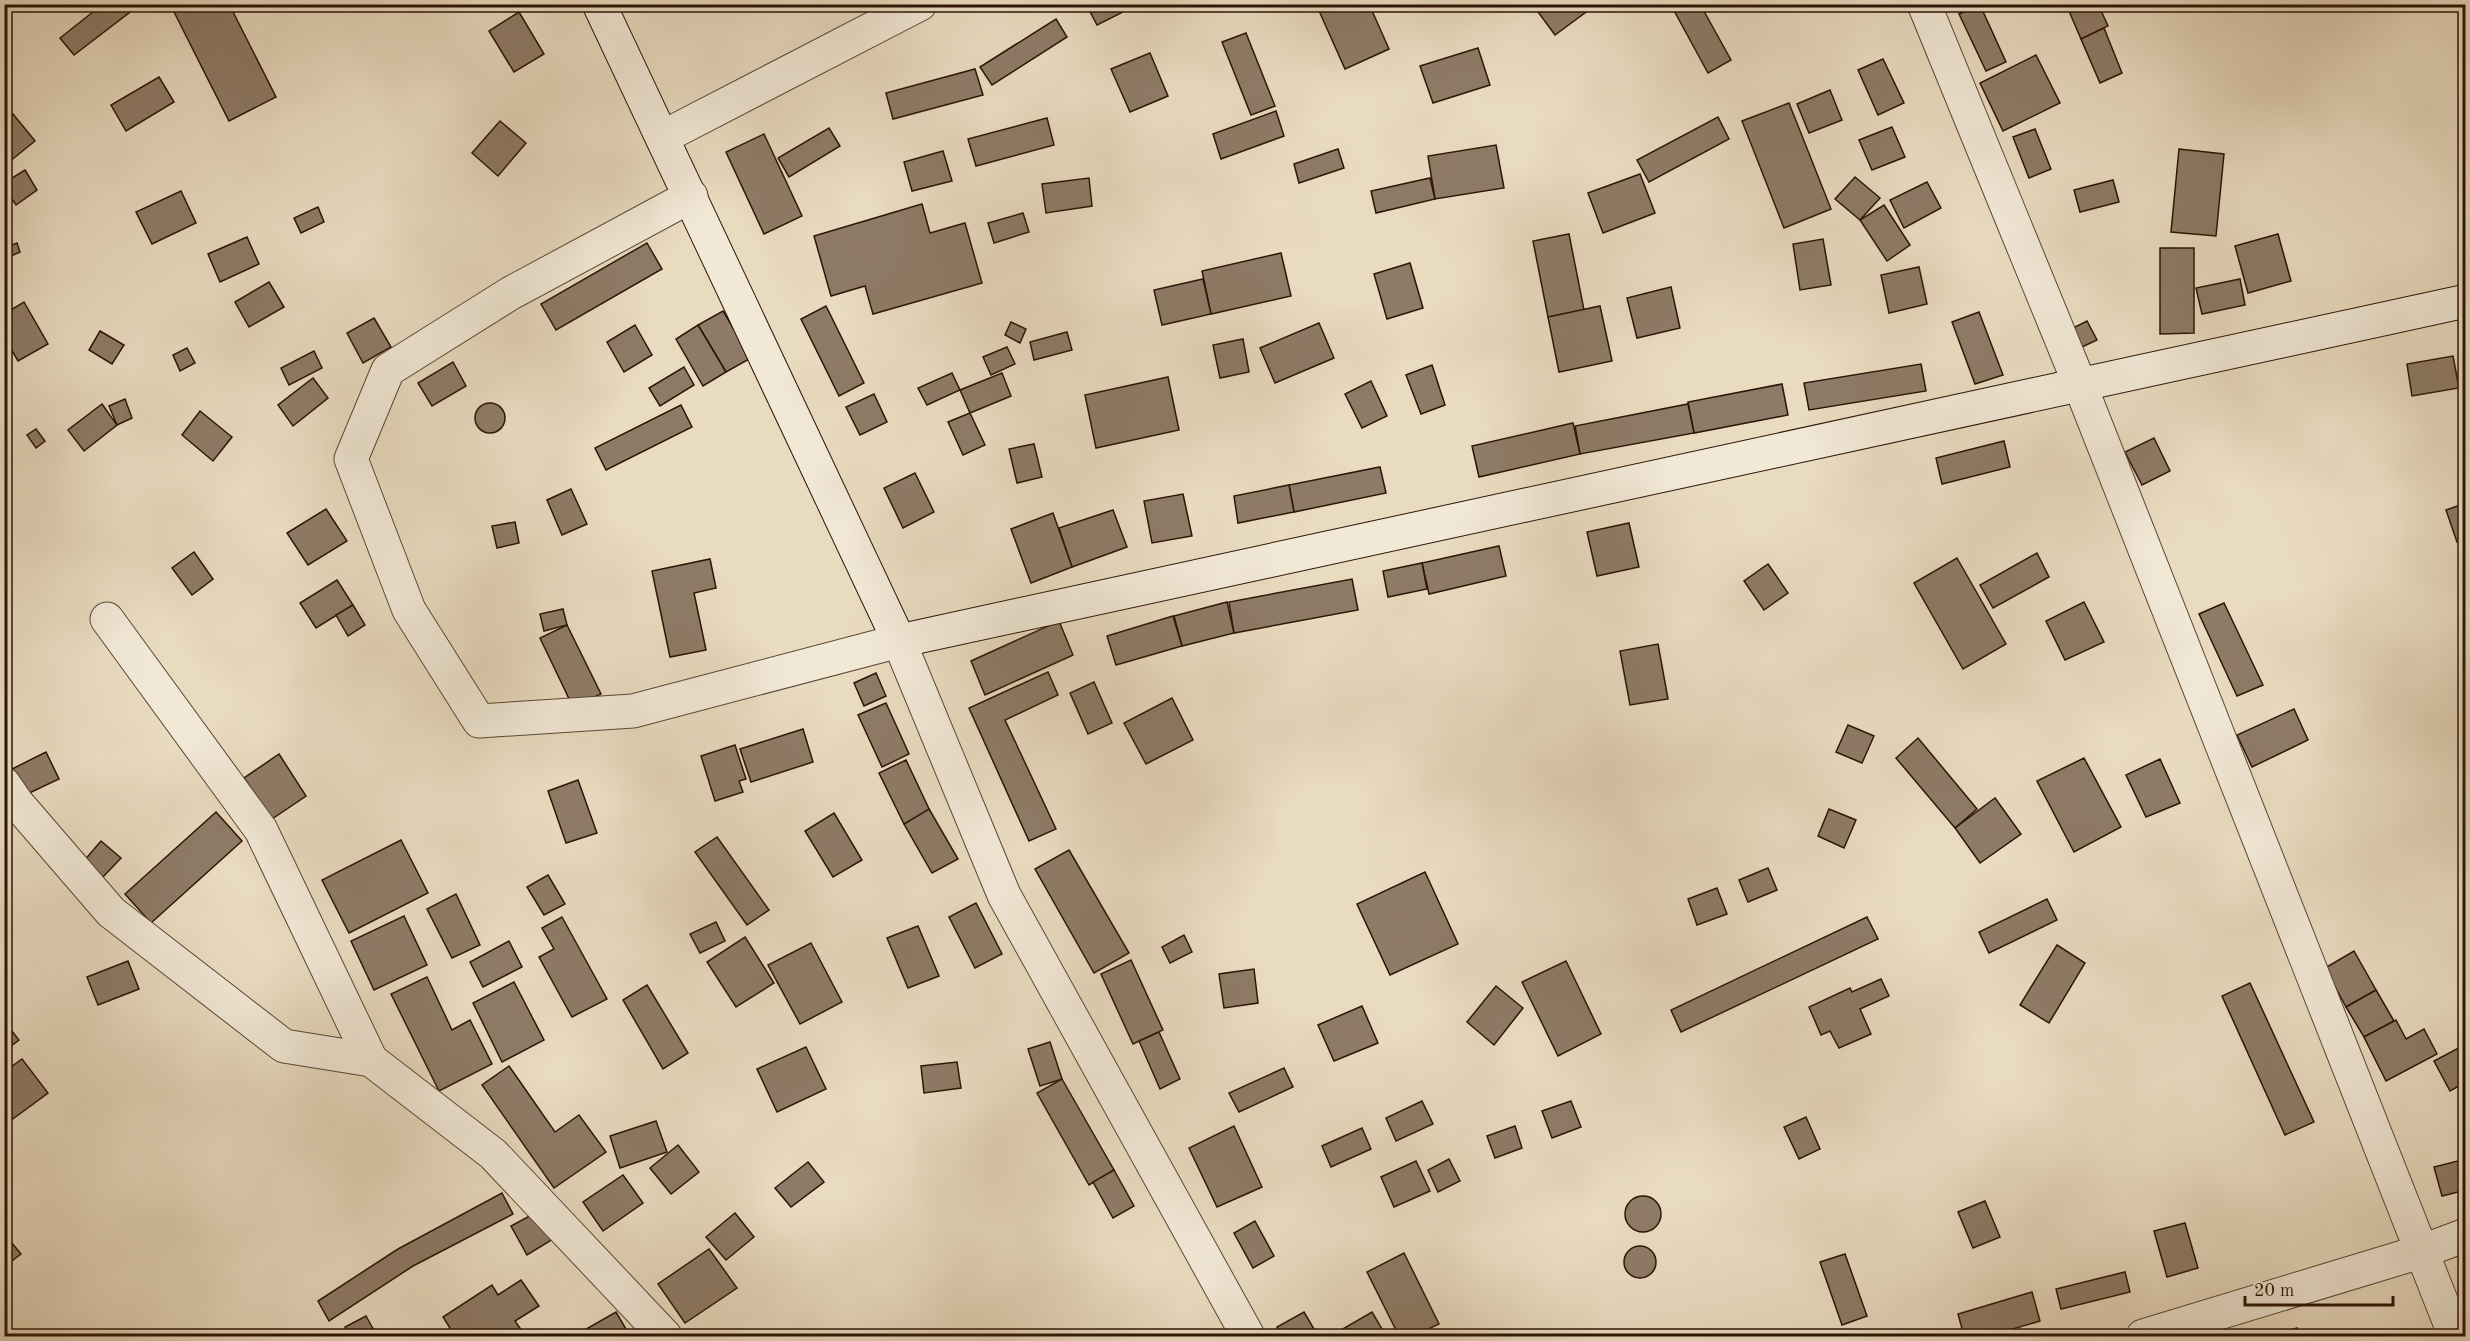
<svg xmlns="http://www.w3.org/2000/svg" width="2470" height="1341" font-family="'Old Standard TT',serif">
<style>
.building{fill:#8e7b67;stroke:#2c1406;stroke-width:1.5}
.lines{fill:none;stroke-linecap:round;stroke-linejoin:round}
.street-casing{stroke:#5b4634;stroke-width:35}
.secondary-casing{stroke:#2c1406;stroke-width:35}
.street{stroke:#f1e8d6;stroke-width:33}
.secondary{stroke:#f1e8d6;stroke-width:33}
</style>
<rect width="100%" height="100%" fill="#e9dbc0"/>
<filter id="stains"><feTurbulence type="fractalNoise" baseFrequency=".00333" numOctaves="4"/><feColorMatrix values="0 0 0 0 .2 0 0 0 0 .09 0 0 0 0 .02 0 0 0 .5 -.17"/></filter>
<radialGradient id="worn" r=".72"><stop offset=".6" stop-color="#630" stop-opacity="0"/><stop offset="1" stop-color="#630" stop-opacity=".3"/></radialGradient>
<g class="building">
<polygon points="103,4 124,4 130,12 74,55 60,38"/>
<polygon points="170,4 229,4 276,97 229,121"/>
<polygon points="1086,4 1129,4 1131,8 1097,25"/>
<polygon points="1316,4 1369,4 1389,49 1345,69"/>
<polygon points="1549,4 1597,4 1555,35 1538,12"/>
<polygon points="1700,4 1731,60 1708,73 1671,5"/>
<polygon points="2066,4 2098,4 2108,26 2081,39"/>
<polygon points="1980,5 2006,62 1986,71 1959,14"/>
<polygon points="519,12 544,54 514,72 489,31"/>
<polygon points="1056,19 1067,37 992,85 980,67"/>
<polygon points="2104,28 2122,73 2100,83 2081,39"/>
<polygon points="1246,33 1275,106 1251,115 1222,42"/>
<polygon points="1478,48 1490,85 1433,103 1420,66"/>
<polygon points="1150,53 1168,96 1130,112 1111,69"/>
<polygon points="2036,55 2060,103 2003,131 1980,83"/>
<polygon points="1883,59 1904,103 1878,115 1858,70"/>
<polygon points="975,69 983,95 893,119 886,93"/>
<polygon points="159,77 174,102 126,131 111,105"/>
<polygon points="1830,90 1842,120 1809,133 1797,104"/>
<polygon points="1789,103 1831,209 1784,228 1742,121"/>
<polygon points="1276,111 1284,136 1221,159 1213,134"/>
<polygon points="13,114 35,141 4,166 4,121"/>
<polygon points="1718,117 1729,139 1649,182 1637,160"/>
<polygon points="1047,118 1054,145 976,166 968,139"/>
<polygon points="500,121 526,143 498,176 472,153"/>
<polygon points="1892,127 1905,157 1872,170 1859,140"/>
<polygon points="829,128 840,146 789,177 778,158"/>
<polygon points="2035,129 2051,169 2029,178 2013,137"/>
<polygon points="764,134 802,216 764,234 726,152"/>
<polygon points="1496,145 1504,188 1435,199 1428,156"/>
<polygon points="1338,149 1344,168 1299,183 1294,164"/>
<polygon points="2179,149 2224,154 2216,236 2171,232"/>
<polygon points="943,151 952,181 912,191 904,162"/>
<polygon points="25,170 37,190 16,205 4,187 4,183"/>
<polygon points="1640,174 1655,213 1603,233 1588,193"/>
<polygon points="1855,177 1880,198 1860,220 1835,199"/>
<polygon points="1089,178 1092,206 1046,213 1042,184"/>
<polygon points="1430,178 1435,199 1376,213 1371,191"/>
<polygon points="2113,180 2119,202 2080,212 2074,190"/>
<polygon points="1927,182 1941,208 1904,228 1890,200"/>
<polygon points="181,191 196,223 152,244 136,212"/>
<polygon points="922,204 930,233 965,223 982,283 873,314 865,286 831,296 814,236"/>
<polygon points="1884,205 1910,245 1887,261 1860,220"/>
<polygon points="318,207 324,222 301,233 294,218"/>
<polygon points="1023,213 1029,232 994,243 988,223"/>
<polygon points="1569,234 1584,310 1548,317 1533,241"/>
<polygon points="2278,234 2291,281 2248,293 2235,246"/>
<polygon points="247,237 259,264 220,282 208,254"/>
<polygon points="1823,239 1831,285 1800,290 1793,244"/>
<polygon points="17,243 20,252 4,259 4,248"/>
<polygon points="647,243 662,269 556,330 541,304"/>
<polygon points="2160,248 2194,248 2194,333 2160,334"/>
<polygon points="1281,253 1291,296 1211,314 1202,271"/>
<polygon points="1410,263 1423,308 1387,319 1374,274"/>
<polygon points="1919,267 1927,304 1889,313 1881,275"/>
<polygon points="1203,279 1211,314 1162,325 1154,290"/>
<polygon points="2240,279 2245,305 2202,314 2196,288"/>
<polygon points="269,282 284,307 249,327 235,302"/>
<polygon points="1671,287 1680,328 1637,338 1627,298"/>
<polygon points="24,302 48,344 18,361 4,337 4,314"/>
<polygon points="826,306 864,383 839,396 801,319"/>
<polygon points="1600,306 1612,361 1559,372 1548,317"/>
<polygon points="723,311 751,358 726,372 698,325"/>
<polygon points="1979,312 2003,375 1975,384 1952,322"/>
<polygon points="374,318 391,347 363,363 347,333"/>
<polygon points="2087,321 2097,340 2080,348 2071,329"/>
<polygon points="1011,322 1026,329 1020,343 1005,335"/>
<polygon points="1319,323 1334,358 1275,383 1260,348"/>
<polygon points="635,325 652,355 624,372 607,342"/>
<polygon points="698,325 726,372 703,386 676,339"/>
<polygon points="100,331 124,345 112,364 89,350"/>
<polygon points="1067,332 1072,350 1034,360 1030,342"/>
<polygon points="1243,339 1249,372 1220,378 1213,345"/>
<polygon points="1007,347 1015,364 991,375 983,357"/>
<polygon points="187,348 195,363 180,371 173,355"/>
<polygon points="314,351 322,368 289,385 281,368"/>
<polygon points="2453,356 2459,388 2412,396 2407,364"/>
<polygon points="453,362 466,386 432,406 418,383"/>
<polygon points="1921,364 1926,391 1809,410 1804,383"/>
<polygon points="1432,365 1445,405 1421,414 1406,375"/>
<polygon points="684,367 694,385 660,406 649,388"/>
<polygon points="952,373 960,390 927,405 918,388"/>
<polygon points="1002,373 1011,396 970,413 960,390"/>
<polygon points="1168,377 1179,430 1096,448 1085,395"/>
<polygon points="313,378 328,398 293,426 278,405"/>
<polygon points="1371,381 1387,416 1362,428 1345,394"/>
<polygon points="1782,384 1788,415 1694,433 1688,402"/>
<polygon points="874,394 887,422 860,435 846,407"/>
<polygon points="125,399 132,418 117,425 109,406"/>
<circle cx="490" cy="418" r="15"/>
<polygon points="102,404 117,425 84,451 68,430"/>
<polygon points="1688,404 1694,433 1580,454 1575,426"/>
<polygon points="681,405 692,427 606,470 595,448"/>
<polygon points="200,411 232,437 213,461 182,435"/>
<polygon points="970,413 985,445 963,455 948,422"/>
<polygon points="1573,423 1580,454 1479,477 1472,446"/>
<polygon points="36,429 45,441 36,448 27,435"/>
<polygon points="2154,438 2170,471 2142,485 2125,452"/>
<polygon points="2004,441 2010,467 1942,484 1936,458"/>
<polygon points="1034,444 1042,477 1017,483 1009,449"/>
<polygon points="1380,467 1386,493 1294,512 1289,485"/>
<polygon points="915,473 934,512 903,528 884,488"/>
<polygon points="1289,485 1294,512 1238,523 1234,496"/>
<polygon points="571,489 587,524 562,535 547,500"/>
<polygon points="1183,494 1192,536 1152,543 1144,501"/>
<polygon points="2466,503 2466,539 2457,542 2446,510"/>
<polygon points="326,509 347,541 308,565 287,533"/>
<polygon points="1113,510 1127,547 1072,567 1059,528"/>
<polygon points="1053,513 1072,567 1031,583 1011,529"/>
<polygon points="515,522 519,543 497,548 492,526"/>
<polygon points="1629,523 1639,567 1597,576 1587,532"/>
<polygon points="1499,546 1506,576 1429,594 1422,563"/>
<polygon points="194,552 213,579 192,595 172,568"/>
<polygon points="2037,553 2049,577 1993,608 1980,585"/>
<polygon points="1957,558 2006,644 1963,669 1914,583"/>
<polygon points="710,559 716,588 694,593 706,650 670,657 652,571"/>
<polygon points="1422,563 1427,589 1388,597 1383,571"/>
<polygon points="1768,564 1788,593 1764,610 1744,581"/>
<polygon points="1352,579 1358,610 1234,633 1229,602"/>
<polygon points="337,580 353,605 316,628 300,603"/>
<polygon points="1227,602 1234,633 1182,646 1174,616"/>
<polygon points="2084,602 2104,642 2065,660 2046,621"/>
<polygon points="2224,603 2263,685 2237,696 2199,614"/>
<polygon points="353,605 365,625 348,636 336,615"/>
<polygon points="563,609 567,625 544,631 540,614"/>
<polygon points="1173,616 1182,646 1116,665 1107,636"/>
<polygon points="1059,621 1073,655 985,695 971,661"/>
<polygon points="567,625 601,694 573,707 540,638"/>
<polygon points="1658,644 1668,699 1630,705 1620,651"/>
<polygon points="1048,672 1058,695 1005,720 1056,829 1029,841 969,708"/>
<polygon points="876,673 886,696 864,706 854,683"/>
<polygon points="1094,682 1112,723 1088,734 1070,693"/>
<polygon points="1172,698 1193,740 1146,764 1124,723"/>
<polygon points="886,703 909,754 882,767 858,715"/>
<polygon points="2294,709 2308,740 2252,767 2237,735"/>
<polygon points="1848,725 1874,736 1862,763 1836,752"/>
<polygon points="803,729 813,762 751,782 740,749"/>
<polygon points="1918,738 1977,809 1955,828 1896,758"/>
<polygon points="735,745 746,779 739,781 743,792 715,801 701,756"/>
<polygon points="46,752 59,779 23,796 10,770"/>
<polygon points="279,754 306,796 272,819 244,778"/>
<polygon points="2084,758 2121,827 2074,852 2037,781"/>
<polygon points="2160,759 2180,803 2146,817 2126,775"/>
<polygon points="906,760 930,811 904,824 879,773"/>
<polygon points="578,780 597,833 566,843 548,791"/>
<polygon points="1995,798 2021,834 1980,863 1955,828"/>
<polygon points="929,809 958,859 932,873 904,824"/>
<polygon points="1829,809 1856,820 1844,848 1818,836"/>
<polygon points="216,812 242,841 151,923 125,894"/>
<polygon points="834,813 862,860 833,877 805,831"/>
<polygon points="717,837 769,910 747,925 695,852"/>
<polygon points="401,840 428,893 349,933 322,880"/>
<polygon points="101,841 121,858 102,878 83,862"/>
<polygon points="1069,850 1129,953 1094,973 1035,869"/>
<polygon points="1768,868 1777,890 1748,902 1739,880"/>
<polygon points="1425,872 1458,944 1390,975 1357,904"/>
<polygon points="548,875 565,904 544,915 527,887"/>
<polygon points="1717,888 1727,914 1697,925 1688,899"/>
<polygon points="456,894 480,945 452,958 427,909"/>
<polygon points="2047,899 2057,920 1989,953 1979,932"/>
<polygon points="976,903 1002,954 975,968 949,917"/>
<polygon points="404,916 427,965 374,990 351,941"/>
<polygon points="562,917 607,999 572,1017 539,957 554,949 542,928"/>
<polygon points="1867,917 1878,939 1681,1032 1671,1010"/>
<polygon points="716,922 725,941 700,953 690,934"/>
<polygon points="918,926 939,976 908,988 887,938"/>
<polygon points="1184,935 1192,952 1170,963 1162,947"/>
<polygon points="745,937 774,983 736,1007 707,962"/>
<polygon points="509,941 522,967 483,987 470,962"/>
<polygon points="811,943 842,1002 800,1024 768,965"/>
<polygon points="2057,945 2085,963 2049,1023 2020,1005"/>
<polygon points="2354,951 2376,990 2346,1007 2325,968"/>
<polygon points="1131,960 1163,1030 1133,1044 1101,974"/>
<polygon points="128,961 139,989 98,1005 87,977"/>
<polygon points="1566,961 1601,1034 1558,1056 1522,982"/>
<polygon points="1254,969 1258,1003 1224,1008 1219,974"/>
<polygon points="427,977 452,1030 470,1020 492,1064 439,1091 391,994"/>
<polygon points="1881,979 1889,996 1860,1009 1871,1034 1839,1048 1830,1031 1821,1035 1809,1007 1850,988 1852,992"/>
<polygon points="514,982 544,1040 502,1062 473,1003"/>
<polygon points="2250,983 2314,1122 2285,1135 2222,996"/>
<polygon points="647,985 688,1053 663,1069 623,1000"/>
<polygon points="1496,986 1523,1008 1494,1045 1467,1022"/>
<polygon points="2376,990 2394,1021 2364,1037 2346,1007"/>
<polygon points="1362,1006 1378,1043 1334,1061 1318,1025"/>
<polygon points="2396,1020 2406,1039 2424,1029 2437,1054 2386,1081 2364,1037"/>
<polygon points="4,1021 19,1040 4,1051"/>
<polygon points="1159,1032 1180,1079 1160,1089 1139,1041"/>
<polygon points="1050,1042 1062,1079 1040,1086 1028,1049"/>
<polygon points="2466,1044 2466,1082 2450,1091 2434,1061"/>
<polygon points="806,1047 826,1089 777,1112 757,1069"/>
<polygon points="22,1059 48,1093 10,1121 4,1114 4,1072"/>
<polygon points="957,1062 961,1088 924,1093 921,1066"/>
<polygon points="509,1066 555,1132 579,1115 606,1152 554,1188 482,1085"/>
<polygon points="1284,1068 1293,1087 1239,1112 1229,1093"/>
<polygon points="1062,1079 1114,1170 1089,1185 1037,1093"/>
<polygon points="1422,1101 1433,1124 1396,1141 1386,1118"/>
<polygon points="1571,1101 1581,1127 1552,1138 1542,1111"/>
<polygon points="1806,1117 1820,1149 1799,1159 1784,1127"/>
<polygon points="656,1121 667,1152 620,1168 610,1136"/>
<polygon points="1234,1126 1262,1187 1217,1207 1189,1148"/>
<polygon points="1515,1126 1522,1148 1495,1158 1487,1136"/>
<polygon points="1362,1128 1371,1149 1331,1167 1322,1146"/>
<polygon points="678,1145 699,1172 671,1194 650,1168"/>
<polygon points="1449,1159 1460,1181 1438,1192 1428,1170"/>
<polygon points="2466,1159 2466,1190 2442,1196 2434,1167"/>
<polygon points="1416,1161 1430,1191 1394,1207 1381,1177"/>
<polygon points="808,1162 824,1182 791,1207 775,1188"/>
<polygon points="1114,1170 1134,1206 1113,1218 1093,1182"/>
<polygon points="623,1175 643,1203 603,1231 583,1202"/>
<polygon points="502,1193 513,1214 413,1266 329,1321 318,1301 398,1249"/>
<circle cx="1643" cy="1214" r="18"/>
<polygon points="1985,1201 2000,1237 1973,1248 1958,1212"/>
<polygon points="537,1212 553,1239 527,1255 511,1226"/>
<polygon points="735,1213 754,1237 726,1260 706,1237"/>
<polygon points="1255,1221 1274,1256 1253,1268 1234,1233"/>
<polygon points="2185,1223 2198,1268 2167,1277 2154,1231"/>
<polygon points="6,1236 21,1254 8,1264 4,1259"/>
<circle cx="1640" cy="1262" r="16"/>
<polygon points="709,1249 737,1288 685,1323 658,1284"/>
<polygon points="1404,1253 1439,1324 1414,1336 1399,1336 1367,1272"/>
<polygon points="1845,1254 1867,1316 1842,1325 1820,1262"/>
<polygon points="2125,1272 2130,1292 2061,1309 2056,1289"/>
<polygon points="521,1280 539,1306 515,1321 522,1331 513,1336 455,1336 443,1317 492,1285 498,1295"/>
<polygon points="2032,1292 2040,1321 1989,1336 1964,1336 1958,1314"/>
<polygon points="616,1312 630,1336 574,1336"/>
<polygon points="1304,1312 1318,1336 1282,1336 1277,1327"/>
<polygon points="1372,1312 1386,1336 1345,1336 1341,1330"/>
<polygon points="366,1316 377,1336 350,1336 345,1327"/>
<polygon points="2297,1328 2299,1336 2272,1336"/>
</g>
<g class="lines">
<defs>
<g id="street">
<polyline points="1924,4 2080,385 2455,1336"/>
<polyline points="663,137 920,4"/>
<polyline points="691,196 511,293 388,370 351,459 409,610 479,721 633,711 899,641 1004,895 1248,1336"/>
<polyline points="107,619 261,830 371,1060 493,1154 665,1336"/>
<polyline points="4,784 17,803 111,912 284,1046 371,1060"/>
<polyline points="2143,1336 2423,1251 2466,1235"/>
</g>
<polyline id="secondary" points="599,4 899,641 2466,301"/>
</defs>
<use href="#street" class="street-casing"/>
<use href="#secondary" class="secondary-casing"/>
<use href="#street" class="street"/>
<use href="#secondary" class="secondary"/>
</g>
<rect width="2470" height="1341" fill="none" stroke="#e9dbc0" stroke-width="24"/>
<rect x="6" y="6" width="2458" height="1329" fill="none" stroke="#2c1406" stroke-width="3"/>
<rect x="12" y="12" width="2446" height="1317" fill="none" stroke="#2c1406" stroke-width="1.5"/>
<path d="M2245 1296v9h148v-9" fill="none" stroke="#2c1406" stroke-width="3"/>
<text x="2254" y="1296" font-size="18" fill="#2c1406" stroke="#f1e8d6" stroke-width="4.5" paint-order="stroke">20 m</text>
<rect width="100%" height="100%" filter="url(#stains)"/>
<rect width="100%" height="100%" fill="url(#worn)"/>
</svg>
